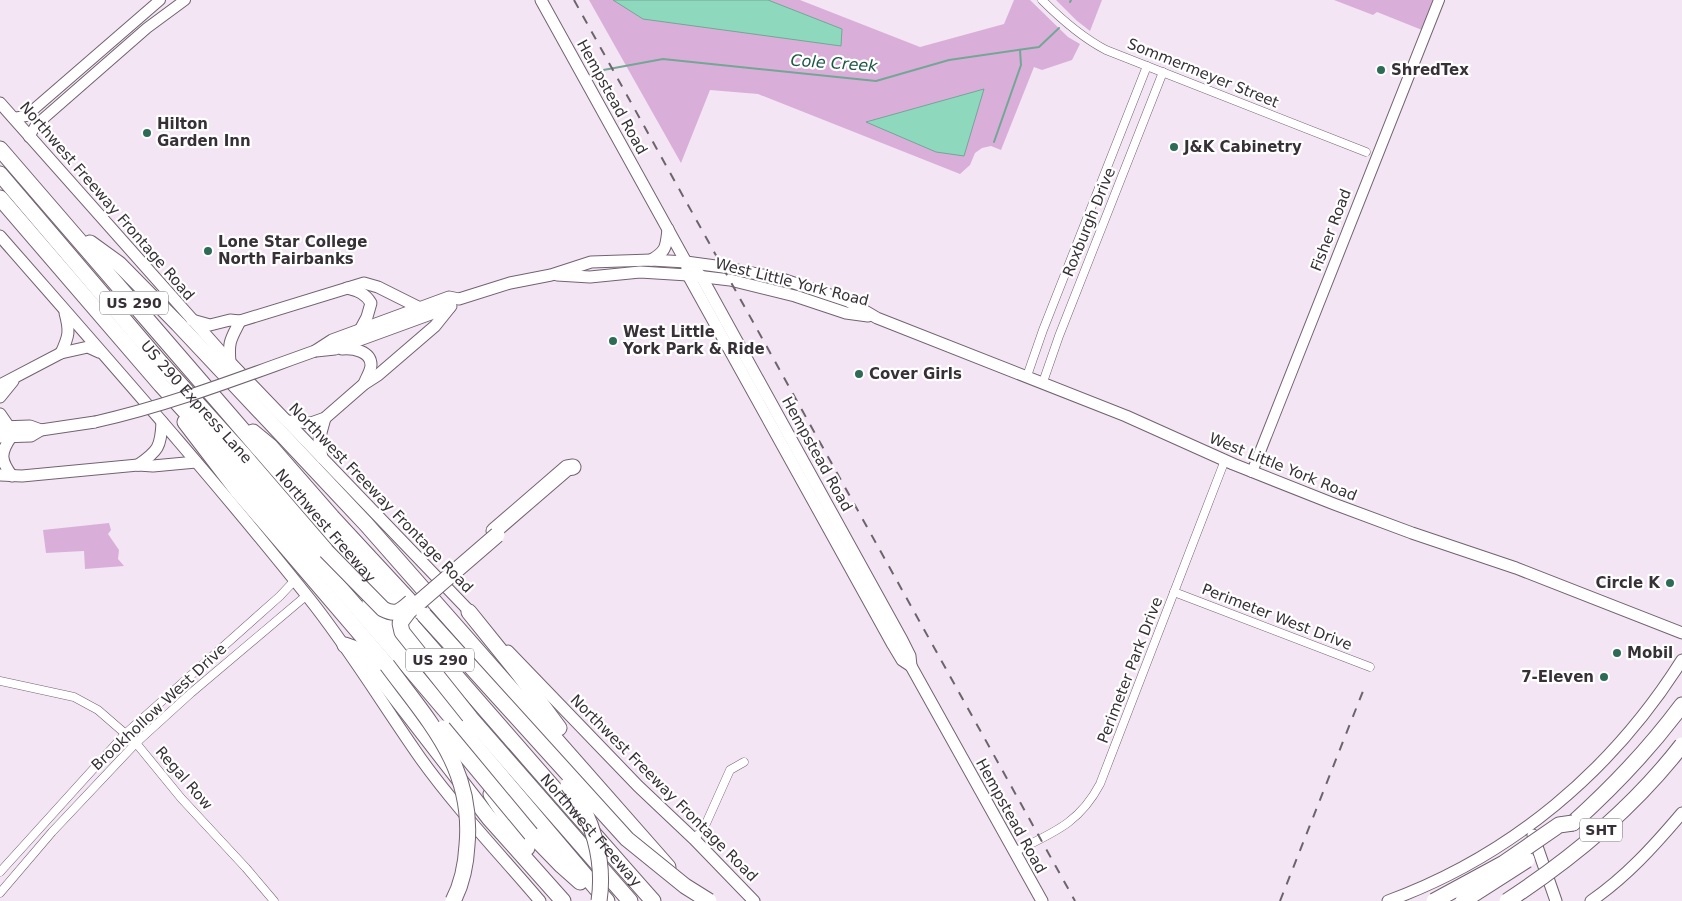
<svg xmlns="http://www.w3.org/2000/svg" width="1682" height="901" font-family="'DejaVu Sans',sans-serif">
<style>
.green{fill:#d9afd9}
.water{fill:#8ed8bd;stroke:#74a695}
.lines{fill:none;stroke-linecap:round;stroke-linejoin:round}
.stream{stroke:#74a695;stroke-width:2}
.minor-casing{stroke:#716370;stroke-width:9}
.tertiary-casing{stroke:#716370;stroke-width:12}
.secondary-casing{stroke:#716370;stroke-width:13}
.motorway-casing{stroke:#716370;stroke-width:17}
.minor{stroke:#fff;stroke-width:8}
.tertiary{stroke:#fff;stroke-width:10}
.secondary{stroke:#fff;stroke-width:11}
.motorway{stroke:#fff;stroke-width:15}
.rail{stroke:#6c646c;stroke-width:2;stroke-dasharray:9 9;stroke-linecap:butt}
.secondary-bridge-casing{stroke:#716370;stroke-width:13;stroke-linecap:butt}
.motorway-bridge-casing{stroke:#716370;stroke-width:17;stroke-linecap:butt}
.secondary-bridge{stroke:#fff;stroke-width:11}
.motorway-bridge{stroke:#fff;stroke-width:15}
.poi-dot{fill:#2d6b57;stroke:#fff;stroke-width:2}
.labels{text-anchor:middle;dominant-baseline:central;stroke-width:4.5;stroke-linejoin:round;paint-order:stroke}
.shield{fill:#fff;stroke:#736f73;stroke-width:1}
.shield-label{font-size:14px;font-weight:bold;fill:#373137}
.poi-label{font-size:15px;font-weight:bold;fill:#373137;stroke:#fff;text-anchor:start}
.street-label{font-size:15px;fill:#373137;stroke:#fff}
.water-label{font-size:16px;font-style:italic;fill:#1d5745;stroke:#fff}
</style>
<rect width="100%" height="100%" fill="#f4e5f4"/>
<g class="green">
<polygon points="589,0 800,0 920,47 1004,24 1014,0 1030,0 1068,37 1080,44 1072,60 1042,70 1034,67 1001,150 991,146 982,148 975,153 970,165 960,174 758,94 710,90 681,163"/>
<polygon points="1056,0 1102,0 1090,31 1076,20"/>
<polygon points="1334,0 1433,0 1422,30 1377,12 1373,15"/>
<polygon points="109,523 111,530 108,534 119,550 118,559 124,566 85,569 84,551 46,553 43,530"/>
</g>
<g class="water">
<polygon points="613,0 768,0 842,29 841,46 643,19"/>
<polygon points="984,89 964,156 936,152 866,122"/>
</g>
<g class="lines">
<g class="stream">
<polyline points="1070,2 1071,0"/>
<polyline points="598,71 663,59 876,81 949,60 1039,47 1059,28"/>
<polyline points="994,142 1021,65 1020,50"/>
</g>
<defs>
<g id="minor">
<path d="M1042,0C1061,19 1081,37 1106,50L1366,152"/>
<polyline points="1027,376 1043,330 1147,66"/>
<polyline points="1043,382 1059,336 1163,72"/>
<polyline points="1174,592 1370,667"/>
<polyline points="0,681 74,697 98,710 136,743 181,798 246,868 274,901"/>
<polyline points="694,839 704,828 730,770 744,762"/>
<path d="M1014,852C1052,833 1079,824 1100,784L1225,460"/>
<polyline points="0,872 125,734 280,596 294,581"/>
<polyline points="0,893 52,832 136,743 191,693 307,595"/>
</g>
<g id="tertiary">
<polyline points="13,118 26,116 160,0"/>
<polyline points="29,137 36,125 147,28 185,0"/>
<polyline points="1252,472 1439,0"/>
</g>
<g id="secondary">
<polyline points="541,0 686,262 688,275 893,645 902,660 911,666 1042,901"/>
<polyline points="0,103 230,362 474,616"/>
<path d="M0,236C104,355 209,473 308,597C349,648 383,705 421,759C457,809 500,854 540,901"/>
<path d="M651,260C667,251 666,246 668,229"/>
<polyline points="686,262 701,276 902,640 910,656 911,666"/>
<polyline points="557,275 590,277 640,272 688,275 730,280 795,296 846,313 868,316"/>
<path d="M347,288C358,291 365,293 371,303L367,317L360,330"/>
<polyline points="192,320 210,325 230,320 240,321 364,283 378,287 420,308"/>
<path d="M342,349C353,348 371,351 371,365C371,371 366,378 364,384"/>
<polyline points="315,351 332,340 449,297 459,299 510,283 551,275 591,262 651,260 686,262 723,267 782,279 848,301 877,318 1126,416 1233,464 1334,504 1412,533 1516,568 1682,633"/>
<polyline points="316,351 335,349 450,307"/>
<path d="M61,353C69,336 70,331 65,313"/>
<path d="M230,362C228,341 231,339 240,321"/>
<polyline points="0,385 61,353 88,347 99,352"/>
<polyline points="0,397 13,381"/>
<polyline points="0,414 9,427"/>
<polyline points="287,421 311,423 325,418 364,384 378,375 435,326 451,306"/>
<polyline points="0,427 30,426 41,430"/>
<polyline points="0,437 31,436 41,430 95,422"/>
<path d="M11,437C0,453 0,460 12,476"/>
<polyline points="322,458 319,440 325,418"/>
<path d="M138,465C158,451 161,447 162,422"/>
<polyline points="0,475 22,476 138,465 153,466 196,462"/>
<polyline points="508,651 638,786 694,839 754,901"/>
<polyline points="1533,835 1556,901"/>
<path d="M1388,901C1511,856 1612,771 1682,660"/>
<path d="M1591,901C1626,877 1654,846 1682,813"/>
</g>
<g id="motorway">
<path id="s1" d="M0,149C217,400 433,652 653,901"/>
<path id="s2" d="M0,174L161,363L242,453L334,560"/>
<polyline points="0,198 161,385 224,454 412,671 607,901"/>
<polyline points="90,243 119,264 178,324 366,524 668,867"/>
<polyline points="185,422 237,490 387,665"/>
<polyline points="253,432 270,446 332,517 419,611"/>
<polyline points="494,531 567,468 573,467"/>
<polyline points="370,602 407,645"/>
<polyline points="469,612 519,674 559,728"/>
<polyline points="345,645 359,650 489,818 563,901"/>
<polyline points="460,706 630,901"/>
<polyline points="491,794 527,848"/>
<path d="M1573,823C1613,787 1650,748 1682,705"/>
<polyline points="531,834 562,866 580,882"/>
</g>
</defs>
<use href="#minor" class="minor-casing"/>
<use href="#tertiary" class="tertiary-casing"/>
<use href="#secondary" class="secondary-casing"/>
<use href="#motorway" class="motorway-casing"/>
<use href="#minor" class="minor"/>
<use href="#tertiary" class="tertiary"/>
<use href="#secondary" class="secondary"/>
<use href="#motorway" class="motorway"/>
<g class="rail">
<polyline points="574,0 1075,901"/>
<polyline points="1280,901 1365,686"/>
</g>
<defs>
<path id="secondary-bridge" d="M95,422C171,405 242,377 315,351"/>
<g id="motorway-bridge">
<path d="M326,551L383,609C396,616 401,611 411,602"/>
<polyline points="424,615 627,839 685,886 709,901"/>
<path d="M387,665C430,723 474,768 467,845C466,864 462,884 453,901"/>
<polyline points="469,716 402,632 400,623 409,611 497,535"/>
<polyline points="443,728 531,834"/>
<path d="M568,785C593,817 605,861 599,901"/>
<polyline points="1434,901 1504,863 1559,825 1573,823"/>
<polyline points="1463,901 1527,860"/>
<path d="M1507,901C1573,858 1634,807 1682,745"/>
</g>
</defs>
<use href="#secondary-bridge" class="secondary-bridge-casing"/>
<use href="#motorway-bridge" class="motorway-bridge-casing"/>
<use href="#secondary-bridge" class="secondary-bridge"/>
<use href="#motorway-bridge" class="motorway-bridge"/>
</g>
<g class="poi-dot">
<circle cx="1381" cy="70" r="5"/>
<circle cx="147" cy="133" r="5"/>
<circle cx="1174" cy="147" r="5"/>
<circle cx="208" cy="251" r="5"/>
<circle cx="613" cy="341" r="5"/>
<circle cx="859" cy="374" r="5"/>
<circle cx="1670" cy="583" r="5"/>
<circle cx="1617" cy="653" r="5"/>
<circle cx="1604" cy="677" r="5"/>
</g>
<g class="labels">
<g class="shield">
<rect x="100" y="291.5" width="68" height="23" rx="4"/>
<rect x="406" y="648.5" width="68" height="23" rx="4"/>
<rect x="1580" y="818.5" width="42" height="23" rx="4"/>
</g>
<g class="shield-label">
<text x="134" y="303">US 290</text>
<text x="440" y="660">US 290</text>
<text x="1601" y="830">SHT</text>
</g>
<g class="poi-label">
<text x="1391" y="70">ShredTex</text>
<text x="157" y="124">Hilton<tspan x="157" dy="17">Garden Inn</tspan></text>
<text x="1184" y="147">J&amp;K Cabinetry</text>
<text x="218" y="242">Lone Star College<tspan x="218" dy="17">North Fairbanks</tspan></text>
<text x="623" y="332">West Little<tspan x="623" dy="17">York Park &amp; Ride</tspan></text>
<text x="869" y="374">Cover Girls</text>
<text x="1660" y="583" text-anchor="end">Circle K</text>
<text x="1627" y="653">Mobil</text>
<text x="1594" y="677" text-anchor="end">7-Eleven</text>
</g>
<g class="street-label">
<text transform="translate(1203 73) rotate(22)">Sommermeyer Street</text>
<text transform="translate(612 97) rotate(61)">Hempstead Road</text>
<text transform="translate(107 201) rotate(49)">Northwest Freeway Frontage Road</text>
<text transform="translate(1089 222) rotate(-68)">Roxburgh Drive</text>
<text transform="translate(1331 230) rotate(-69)">Fisher Road</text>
<text transform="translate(792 282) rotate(14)">West Little York Road</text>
<text stroke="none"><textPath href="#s2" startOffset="301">US 290 Express Lane</textPath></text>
<text transform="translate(817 454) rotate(61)">Hempstead Road</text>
<text transform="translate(1283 467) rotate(22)">West Little York Road</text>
<text transform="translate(381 498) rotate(46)">Northwest Freeway Frontage Road</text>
<text stroke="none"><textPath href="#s1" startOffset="498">Northwest Freeway</textPath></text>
<text transform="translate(1277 617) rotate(21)">Perimeter West Drive</text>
<text transform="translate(1130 670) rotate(-69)">Perimeter Park Drive</text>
<text transform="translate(159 707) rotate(-43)">Brookhollow West Drive</text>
<text transform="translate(184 778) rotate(49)">Regal Row</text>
<text transform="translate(664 788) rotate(45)">Northwest Freeway Frontage Road</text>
<text transform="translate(1011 816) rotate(61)">Hempstead Road</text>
<text stroke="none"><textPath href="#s1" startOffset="902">Northwest Freeway</textPath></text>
</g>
<g class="water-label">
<text transform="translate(834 63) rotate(4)">Cole Creek</text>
</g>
</g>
</svg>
